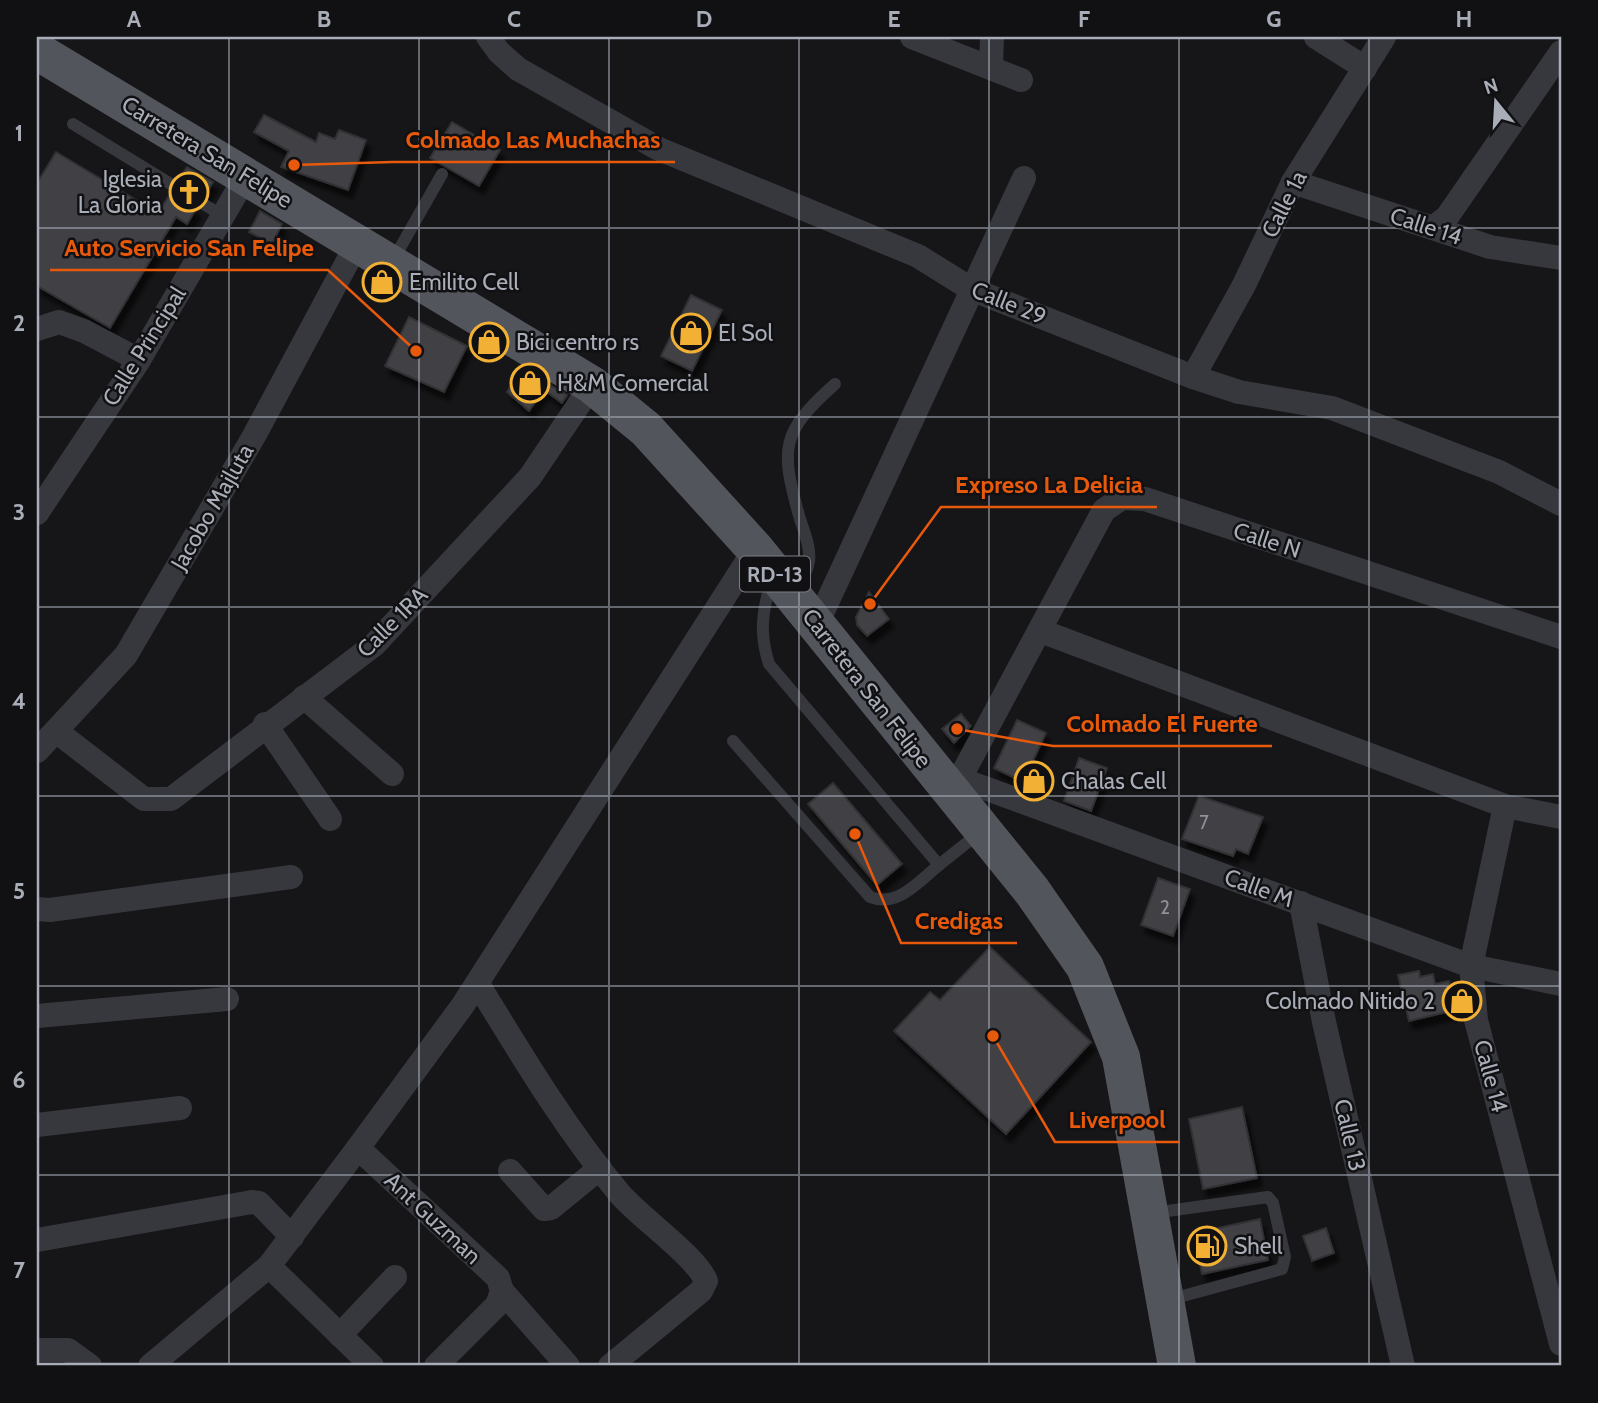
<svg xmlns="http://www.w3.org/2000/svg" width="1598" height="1403" font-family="Cabin,sans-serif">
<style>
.building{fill:#404145;stroke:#303034;stroke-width:2;filter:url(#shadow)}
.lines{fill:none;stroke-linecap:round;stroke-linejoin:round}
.lane{stroke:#37383d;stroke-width:12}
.street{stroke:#37383d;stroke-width:24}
.primary{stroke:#53555c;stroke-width:38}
.grid{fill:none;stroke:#a8adb8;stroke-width:2;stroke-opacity:0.55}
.labels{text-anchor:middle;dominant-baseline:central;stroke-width:5;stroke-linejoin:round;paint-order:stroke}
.number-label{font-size:19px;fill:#8e929b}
.shield{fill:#111113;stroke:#7b7e86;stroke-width:2}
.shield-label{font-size:21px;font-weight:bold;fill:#a8adb8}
.street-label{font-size:23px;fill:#a8adb8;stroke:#111113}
.poi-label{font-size:23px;fill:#a8adb8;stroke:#111113;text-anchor:start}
.leader{fill:none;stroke:#e8590c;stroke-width:2.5}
.callout-dot{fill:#e8590c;stroke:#111113;stroke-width:2.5}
.callout-label{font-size:24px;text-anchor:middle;font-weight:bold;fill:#e8590c;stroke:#111113;stroke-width:5;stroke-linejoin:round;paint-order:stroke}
.neatline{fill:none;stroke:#a8adb8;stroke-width:2.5}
.grid-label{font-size:23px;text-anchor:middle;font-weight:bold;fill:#a8adb8}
</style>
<defs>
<filter id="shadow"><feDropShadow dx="4.5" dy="8" stdDeviation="2" flood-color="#0009"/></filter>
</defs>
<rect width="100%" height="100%" fill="#161618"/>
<g class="building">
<polygon points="264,115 316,142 319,133 335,139 339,130 366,140 348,190 281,167 289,151 254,132"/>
<polygon points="452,122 500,150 479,186 430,158"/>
<polygon points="56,152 158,213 170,194 196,209 187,224 176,217 110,328 37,286 37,183"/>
<polygon points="187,167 213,182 205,195 179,179"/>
<polygon points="260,211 282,224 272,244 249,232"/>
<polygon points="691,295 722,310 692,371 661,356"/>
<polygon points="409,317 467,346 444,392 385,366"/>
<polygon points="521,368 567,395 562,403 544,390 529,411 507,392"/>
<polygon points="869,592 889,619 867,636 857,625 856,617"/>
<polygon points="961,714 971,726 954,743 942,729"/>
<polygon points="1017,720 1046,733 1023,782 994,768"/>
<polygon points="1079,758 1107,768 1091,811 1064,801"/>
<polygon points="833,783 902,864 877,885 808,804"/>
<polygon points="1199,796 1263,817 1248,854 1236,849 1233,856 1182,839"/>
<polygon points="1158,878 1190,889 1173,936 1141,925"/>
<polygon points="990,947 1091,1042 1006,1134 894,1031 930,992 940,1000"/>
<polygon points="1419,971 1420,977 1433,974 1435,984 1449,981 1451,988 1458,986 1460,1009 1409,1021 1398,975"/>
<polygon points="1242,1107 1257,1178 1203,1189 1189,1119"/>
<polygon points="1260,1219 1268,1260 1202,1274 1194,1233"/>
<polygon points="1326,1228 1334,1253 1312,1261 1303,1236"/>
</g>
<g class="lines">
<g class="lane">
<polyline points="73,124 223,216"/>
<polyline points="392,262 442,174"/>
<path d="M772,579C762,611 759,633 769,664L939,865L979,833"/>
<path d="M797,592C801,582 808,571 809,561C811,548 804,531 800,519C780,448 780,433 835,384"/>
<path d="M733,741L870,897C898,908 919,881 939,865"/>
<polyline points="1153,1213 1268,1197 1273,1203 1285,1257 1282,1269 1168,1300"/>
</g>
<g class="street">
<polyline points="488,37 499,52 518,69 659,149 918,256 971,289 1193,377 1239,392 1332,408 1499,472 1561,504"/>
<polyline points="912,37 1021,80"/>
<polyline points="1316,37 1365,68"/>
<polyline points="991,67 992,37"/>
<polyline points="1293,182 1490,247 1561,258"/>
<polyline points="1433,228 1447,217 1561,52"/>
<polyline points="37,329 59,322 84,331 139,360"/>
<polyline points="1193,377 1244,285 1293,182 1384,37"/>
<polyline points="37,513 139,360 246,176"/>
<polyline points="817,624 1024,178"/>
<polyline points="1041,631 1505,806 1561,817"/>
<polyline points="304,697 392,774"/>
<polyline points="265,724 330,819"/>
<polyline points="56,731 144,799 171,799 374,645 530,477 592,385"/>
<polyline points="37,751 126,655 254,436 358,242"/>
<polyline points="960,779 1471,966 1561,984"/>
<polyline points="951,795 1104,510 1122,498 1145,499 1561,637"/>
<polyline points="1505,806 1471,966 1476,1020 1561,1344"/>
<polyline points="1301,903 1324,1022 1403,1366"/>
<polyline points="37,909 50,910 291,877"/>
<path d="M478,984C522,1056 565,1128 619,1193C639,1217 697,1257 706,1281L701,1291L610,1366"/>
<polyline points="37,1016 227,999"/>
<polyline points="37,1125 180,1108"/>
<polyline points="358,1148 498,1278 502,1291 568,1366"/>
<polyline points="510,1171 544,1209 551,1208 600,1168"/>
<polyline points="37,1240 252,1202 259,1203 292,1237"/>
<polyline points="269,1266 372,1366"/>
<polyline points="340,1335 395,1277"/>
<polyline points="37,1350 68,1350 90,1366"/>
<polyline points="150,1366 269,1266 358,1148 463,1005 755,549"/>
<polyline points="436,1366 497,1305 502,1291"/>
</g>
<polyline class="primary" points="37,51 592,385 646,429 755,549 1032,891 1085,967 1121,1057 1177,1366"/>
</g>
<path class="grid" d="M229,37V1366M419,37V1366M609,37V1366M799,37V1366M989,37V1366M1179,37V1366M1369,37V1366M37,228H1561M37,417H1561M37,607H1561M37,796H1561M37,986H1561M37,1175H1561"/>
<defs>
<symbol id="church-ring" viewBox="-11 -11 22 22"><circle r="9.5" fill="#111113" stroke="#f2b134" stroke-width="1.5"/><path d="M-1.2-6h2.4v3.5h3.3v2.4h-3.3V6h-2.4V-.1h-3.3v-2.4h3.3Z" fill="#f2b134"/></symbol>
<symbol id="shop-ring" viewBox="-11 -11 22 22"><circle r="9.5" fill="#111113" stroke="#f2b134" stroke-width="1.5"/><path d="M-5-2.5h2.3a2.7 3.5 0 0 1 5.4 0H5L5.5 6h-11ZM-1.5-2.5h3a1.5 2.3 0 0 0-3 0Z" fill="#f2b134"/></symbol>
<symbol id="fuel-ring" viewBox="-11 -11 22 22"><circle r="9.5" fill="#111113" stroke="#f2b134" stroke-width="1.5"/><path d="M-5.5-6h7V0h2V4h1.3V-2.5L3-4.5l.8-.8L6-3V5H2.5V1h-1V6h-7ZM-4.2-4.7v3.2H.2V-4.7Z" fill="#f2b134"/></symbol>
</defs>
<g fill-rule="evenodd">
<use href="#church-ring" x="167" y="170" width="44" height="44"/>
<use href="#shop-ring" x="360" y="260" width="44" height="44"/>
<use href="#shop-ring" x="669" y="311" width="44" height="44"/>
<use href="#shop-ring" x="467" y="320" width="44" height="44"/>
<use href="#shop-ring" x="508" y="361" width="44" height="44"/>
<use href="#shop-ring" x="1012" y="759" width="44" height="44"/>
<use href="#shop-ring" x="1440" y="979" width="44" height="44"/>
<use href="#fuel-ring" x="1185" y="1224" width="44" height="44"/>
</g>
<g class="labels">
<g class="number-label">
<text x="1204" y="822">7</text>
<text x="1165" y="907">2</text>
</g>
<rect class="shield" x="740" y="556.5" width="70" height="35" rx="5"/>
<g class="shield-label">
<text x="775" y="574">RD-13</text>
</g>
<g class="street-label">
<text transform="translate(207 152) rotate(31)">Carretera San Felipe</text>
<text transform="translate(1284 204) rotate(-63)">Calle 1a</text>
<text transform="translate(1426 226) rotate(18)">Calle 14</text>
<text transform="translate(1009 303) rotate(22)">Calle 29</text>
<text transform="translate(144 346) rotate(-58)">Calle Principal</text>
<text transform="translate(212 507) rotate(-60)">Jacobo Majluta</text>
<text transform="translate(1267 540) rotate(18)">Calle N</text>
<text transform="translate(392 622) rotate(-45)">Calle 1RA</text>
<text transform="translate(867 688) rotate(52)">Carretera San Felipe</text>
<text transform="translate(1259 888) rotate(20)">Calle M</text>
<text transform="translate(1491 1076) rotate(75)">Calle 14</text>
<text transform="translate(1350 1135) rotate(77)">Calle 13</text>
<text transform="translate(433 1218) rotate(43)">Ant Guzman</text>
</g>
<g class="poi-label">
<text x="162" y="179" text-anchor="end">Iglesia<tspan x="162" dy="26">La Gloria</tspan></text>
<text x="409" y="282">Emilito Cell</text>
<text x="718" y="333">El Sol</text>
<text x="516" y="342">Bici centro rs</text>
<text x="557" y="383">H&amp;M Comercial</text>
<text x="1061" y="781">Chalas Cell</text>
<text x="1435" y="1001" text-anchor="end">Colmado Nitido 2</text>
<text x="1234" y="1246">Shell</text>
</g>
</g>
<path class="leader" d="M294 165L392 162H675M416 351L328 270H50M870 604L941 507H1157M957 729L1053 746H1272M855 834L901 943H1017M993 1036L1055 1142H1180"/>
<g class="callout-dot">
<circle cx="294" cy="165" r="7"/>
<circle cx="416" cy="351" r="7"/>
<circle cx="870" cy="604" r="7"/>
<circle cx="957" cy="729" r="7"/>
<circle cx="855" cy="834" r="7"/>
<circle cx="993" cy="1036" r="7"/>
</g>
<g class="callout-label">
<text x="533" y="148">Colmado Las Muchachas</text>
<text x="189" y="256">Auto Servicio San Felipe</text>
<text x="1049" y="493">Expreso La Delicia</text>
<text x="1162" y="732">Colmado El Fuerte</text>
<text x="959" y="929">Credigas</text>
<text x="1117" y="1128">Liverpool</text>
</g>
<rect width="1598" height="1403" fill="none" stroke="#111113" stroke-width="77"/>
<g transform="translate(1496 102) rotate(342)" stroke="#111113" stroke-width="5" paint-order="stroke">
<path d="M0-5L12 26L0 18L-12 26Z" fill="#a8adb8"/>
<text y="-10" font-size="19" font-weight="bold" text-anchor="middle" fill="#a8adb8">N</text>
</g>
<rect x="38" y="38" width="1522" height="1326" class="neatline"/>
<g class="grid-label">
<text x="134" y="27">A</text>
<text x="324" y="27">B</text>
<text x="514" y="27">C</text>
<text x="704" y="27">D</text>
<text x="894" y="27">E</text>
<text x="1084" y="27">F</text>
<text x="1274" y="27">G</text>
<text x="1464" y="27">H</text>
<text x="19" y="141">1</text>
<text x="19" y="331">2</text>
<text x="19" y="520">3</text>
<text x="19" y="709">4</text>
<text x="19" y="899">5</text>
<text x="19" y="1088">6</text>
<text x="19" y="1278">7</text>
</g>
</svg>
